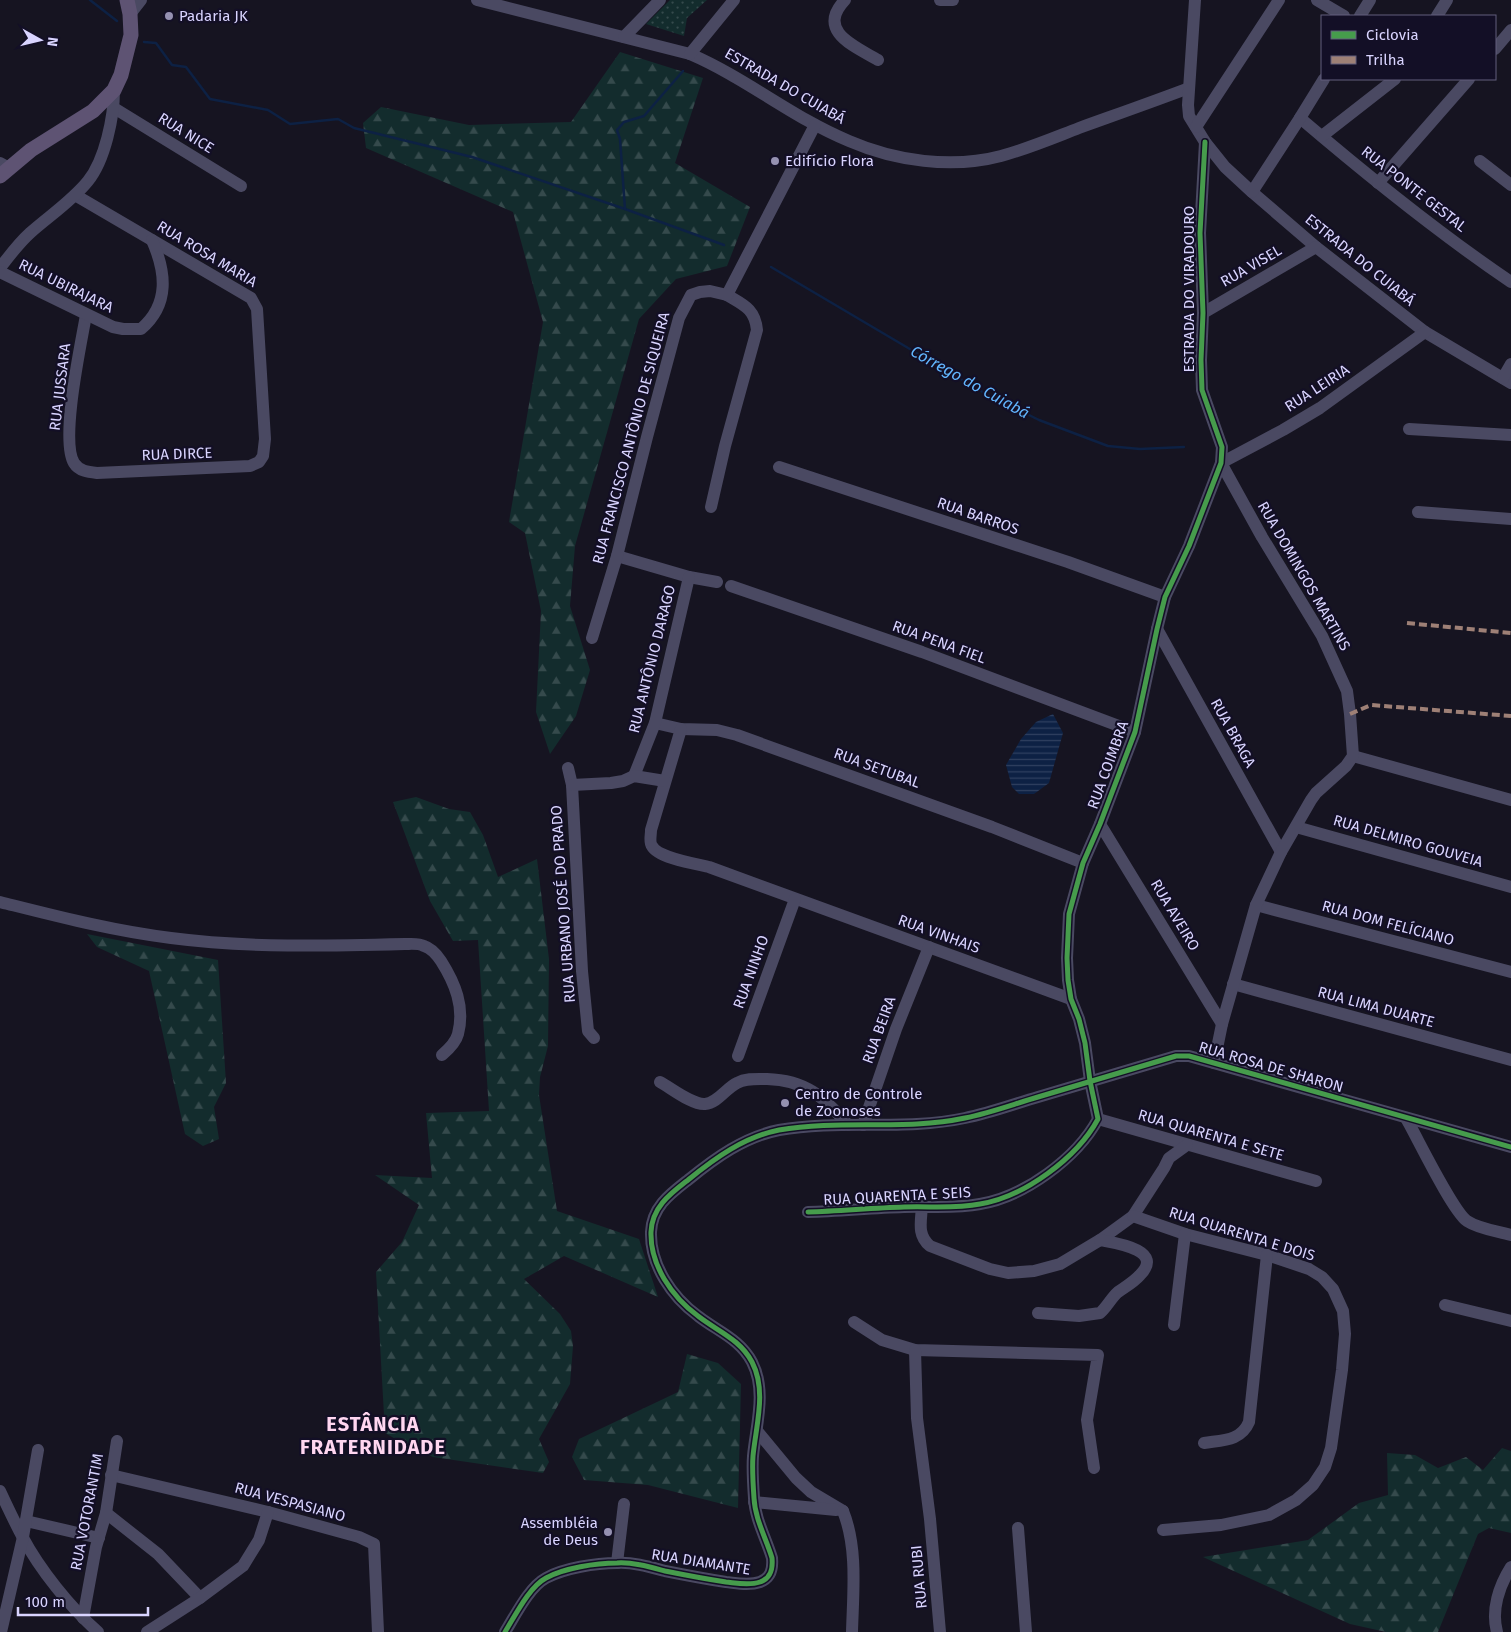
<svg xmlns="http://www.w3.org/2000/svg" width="1511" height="1632" font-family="'Fira Sans',sans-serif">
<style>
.grass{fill:url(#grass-dots)}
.forest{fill:url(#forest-firs)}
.water{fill:url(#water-rules)}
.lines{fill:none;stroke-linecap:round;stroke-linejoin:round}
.stream{stroke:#0d2144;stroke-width:2.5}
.minor{stroke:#4a4962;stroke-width:12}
.major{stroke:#5e5373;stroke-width:15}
.quiet{stroke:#9e8076;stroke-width:4;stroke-dasharray:8 4;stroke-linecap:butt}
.cycleway-casing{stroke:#130f26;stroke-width:8}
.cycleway{stroke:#469c4c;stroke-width:5}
.poi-dot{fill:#9591b1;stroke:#130f26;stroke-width:2}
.labels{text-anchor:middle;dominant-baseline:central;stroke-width:4.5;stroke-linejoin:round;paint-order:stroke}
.poi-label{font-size:15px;fill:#d9d4ff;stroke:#130f26;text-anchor:start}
.street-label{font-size:15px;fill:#d9d4ff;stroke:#130f26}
.water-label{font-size:16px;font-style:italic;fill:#62b6ff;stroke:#130f26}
.district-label{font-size:20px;font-weight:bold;letter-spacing:1px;fill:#ffd6f0;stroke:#130f26}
</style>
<defs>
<pattern id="grass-dots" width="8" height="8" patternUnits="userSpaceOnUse" patternTransform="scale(1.25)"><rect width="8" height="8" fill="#132c2d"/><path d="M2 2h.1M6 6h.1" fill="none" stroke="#354a4c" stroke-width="1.8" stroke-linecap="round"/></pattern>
<pattern id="forest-firs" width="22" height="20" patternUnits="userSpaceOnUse" patternTransform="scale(1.25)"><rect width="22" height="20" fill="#132c2d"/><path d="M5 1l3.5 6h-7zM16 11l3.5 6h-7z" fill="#354a4c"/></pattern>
<pattern id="water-rules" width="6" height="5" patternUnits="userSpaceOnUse" patternTransform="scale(1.25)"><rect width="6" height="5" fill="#0d2144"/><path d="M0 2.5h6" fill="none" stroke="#304060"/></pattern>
</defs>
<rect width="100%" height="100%" fill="#161421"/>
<polygon class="grass" points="670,0 707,0 687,18 684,36 646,24"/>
<g class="forest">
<polygon points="620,52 703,78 675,163 750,207 727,266 676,279 639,319 575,546 570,606 590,670 576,716 550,754 536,712 541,611 525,533 509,522 543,322 513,212 366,148 363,123 381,107 469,125 571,122"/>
<polygon points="416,797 449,809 470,812 483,835 498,877 537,859 549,959 548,1046 540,1077 539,1095 557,1211 639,1239 658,1297 564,1256 524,1279 560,1314 571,1331 573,1346 570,1384 539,1439 549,1462 543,1473 433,1457 408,1446 385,1433 376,1272 402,1242 419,1205 375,1175 432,1178 426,1113 489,1111 478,940 453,941 430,901 393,802"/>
<polygon points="87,934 218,960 226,1083 214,1107 219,1139 203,1146 185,1134 149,971 97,947"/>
<polygon points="687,1354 718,1363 741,1384 738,1508 648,1485 584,1480 572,1457 579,1439 678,1392"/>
<polygon points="1502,1448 1511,1451 1511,1533 1489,1528 1478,1534 1438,1632 1386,1632 1350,1624 1203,1557 1308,1540 1359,1503 1388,1495 1387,1453 1415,1455 1438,1468 1466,1457 1483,1470"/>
</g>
<polygon class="water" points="1053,714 1063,733 1049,783 1034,794 1019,794 1012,787 1006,765 1021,739 1036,722"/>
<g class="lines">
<g class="stream">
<polyline points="90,0 117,21"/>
<polyline points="144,42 156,43 172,65 186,67 210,99 268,110 290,124 338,119 354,128 472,157 625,209 724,245"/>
<polyline points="625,209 620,139 617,130 624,122 644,116 683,71"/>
<polyline points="771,267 986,394 1039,420 1108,446 1140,449 1184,447"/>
</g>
<g class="minor">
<path d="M477,0L690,54C746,78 793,118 849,141C895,161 952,169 1001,156C1027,149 1053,138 1079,128C1115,115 1152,102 1189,88"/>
<path d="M845,0C816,31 854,46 878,60"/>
<polyline points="940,0 953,0"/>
<polyline points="1195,0 1188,105 1189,116 1205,142 1225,167 1252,192 1316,247 1425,332 1511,383"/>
<polyline points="1317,0 1344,16"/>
<polyline points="130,14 141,0"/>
<polyline points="1360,16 1370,0"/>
<polyline points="1437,16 1447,0"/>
<polyline points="624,37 660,0"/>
<polyline points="1495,49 1511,30"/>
<polyline points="690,54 734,0"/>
<polyline points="114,108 241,186"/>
<path d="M1300,118C1368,176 1437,232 1511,282"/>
<polyline points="1196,127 1279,0"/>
<polyline points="1322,136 1395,79"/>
<polyline points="1480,161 1511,185"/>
<polyline points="0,163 9,168"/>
<polyline points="1378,183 1469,79"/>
<polyline points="1252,192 1300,118 1324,79"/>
<path d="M75,195L251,298L257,309L265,439L263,456L259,462L250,466L97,473C88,472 79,471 74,463C60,440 81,344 86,315"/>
<path d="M0,268C9,256 19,243 30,233C49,216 72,201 88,181C105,160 114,117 114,90"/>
<path d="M0,272L113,327L123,329H141C170,304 166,272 152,240"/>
<polyline points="1203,313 1316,247"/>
<polyline points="1503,378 1511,364"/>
<polyline points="1409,429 1511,435"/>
<polyline points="1221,463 1283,430 1320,408 1425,332"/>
<polyline points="779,467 1068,562 1165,597"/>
<path d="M711,507L725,446L757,330C755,309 744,305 727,295"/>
<polyline points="1418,512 1511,519"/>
<polyline points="617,556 689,577 717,582"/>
<polyline points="731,586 922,652 1135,732"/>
<polyline points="1157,629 1281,852"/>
<polyline points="592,638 617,556 647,437 679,318 691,295 700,292 710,291 727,295 815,125"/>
<polyline points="655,723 681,729 717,730 737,735 992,827 1083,863"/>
<path d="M681,729L651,830C651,836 649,842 652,846C658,858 696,864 709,867L1071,999"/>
<polyline points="1353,756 1511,800"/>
<polyline points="568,768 572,785 582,971 588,1031 594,1038"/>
<polyline points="634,776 655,723 689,577"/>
<polyline points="572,785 611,783 623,781 634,776 665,781"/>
<polyline points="1100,824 1222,1024"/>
<polyline points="1296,827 1511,887"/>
<path d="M0,902C56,916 113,931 171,938C248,948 327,946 405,944C411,944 419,943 424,946C431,948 437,955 441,961C455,983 465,1007 458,1034C456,1042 449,1049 442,1055"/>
<polyline points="1256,905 1511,972"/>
<polyline points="1233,984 1511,1060"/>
<polyline points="738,1056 795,899"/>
<polyline points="1214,1063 1222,1024 1256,905 1281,852 1311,800 1316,793 1346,766 1353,756 1350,714 1347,691 1322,636 1262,537 1221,463"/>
<path d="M660,1082C671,1088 692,1105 705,1104C718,1103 726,1088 737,1083C746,1078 757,1079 767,1079C806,1080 824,1097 848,1125"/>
<path d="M1406,1118C1418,1139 1452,1210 1467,1221C1479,1229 1497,1231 1511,1235"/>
<polyline points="1098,1119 1316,1181"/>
<polyline points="863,1125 896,1029 929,947"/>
<path d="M922,1206C921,1222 917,1235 930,1246L990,1269L1008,1273L1034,1271L1060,1264L1100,1240L1133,1216L1164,1168L1169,1158L1187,1145"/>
<path d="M808,1212C840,1211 872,1208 904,1207C929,1206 955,1209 980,1204C1024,1197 1077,1158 1098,1119L1090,1081L1085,1043L1079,1019L1071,999L1068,980L1067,958L1069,914L1083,863L1100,824L1135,732L1157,629L1165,597L1189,546L1221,463L1222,447L1202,390L1201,360L1203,313L1200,233L1205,142"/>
<polyline points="1133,1216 1185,1234 1267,1255 1309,1269 1322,1277 1333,1289 1343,1311 1345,1334 1342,1370 1331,1448 1325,1467 1313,1485 1296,1500 1269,1515 1221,1525 1163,1530"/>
<polyline points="1445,1305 1511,1321"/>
<path d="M1038,1313L1079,1316L1100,1313C1107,1307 1111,1298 1118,1292C1125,1287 1134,1282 1140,1275C1165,1250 1116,1243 1100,1240"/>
<polyline points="854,1322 882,1340 915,1350 1098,1355 1087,1420 1094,1468"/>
<polyline points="1174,1325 1185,1234"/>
<polyline points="915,1350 917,1418 930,1519 940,1632"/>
<polyline points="758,1432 796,1478 811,1492 843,1511"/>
<path d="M1204,1443C1223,1440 1241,1441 1249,1422L1267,1255"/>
<polyline points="111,1475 268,1512 359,1537 374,1544 378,1632"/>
<path d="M0,1491C7,1506 14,1521 22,1536C40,1570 70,1607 98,1632"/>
<polyline points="754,1502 836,1510"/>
<path d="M843,1511C858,1548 853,1593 852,1632"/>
<polyline points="106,1513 158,1554 200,1598"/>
<polyline points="26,1521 99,1538"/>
<polyline points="1018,1528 1026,1632"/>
<polyline points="617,1563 624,1504"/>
<polyline points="83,1618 96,1547 106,1513 117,1441"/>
<polyline points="1,1632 23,1537 38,1450"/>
<polyline points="147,1632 200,1598 243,1566 259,1540 268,1512"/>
<path d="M505,1632C515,1616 529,1587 546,1578C564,1568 596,1563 617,1563C633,1562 650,1567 665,1571C685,1575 706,1579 726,1582C736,1583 749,1586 760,1582C771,1578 773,1569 772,1558C766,1538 755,1519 754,1498C753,1484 752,1469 753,1456C756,1425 767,1391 752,1362C740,1339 717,1331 698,1316C672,1297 650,1265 651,1232C652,1207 670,1194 688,1180C715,1158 744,1137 779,1130C840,1119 904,1131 965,1118C990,1113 1014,1104 1038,1097C1084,1083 1130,1070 1176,1056H1189L1511,1147"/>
<path d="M1497,1632C1491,1610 1499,1586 1511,1567"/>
</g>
<polyline class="major" points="0,176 31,150 93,111 114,90 121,75 131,35 130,14 127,0"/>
<g class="quiet">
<polyline points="1407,623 1511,633"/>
<polyline points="1350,714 1371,705 1511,716"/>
</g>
<defs>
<g id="cycleway">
<path d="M808,1212C840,1211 872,1208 904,1207C929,1206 955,1209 980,1204C1024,1197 1077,1158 1098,1119L1090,1081L1085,1043L1079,1019L1071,999L1068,980L1067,958L1069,914L1083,863L1100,824L1135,732L1157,629L1165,597L1189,546L1221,463L1222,447L1202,390L1201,360L1203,313L1200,233L1205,142"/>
<path d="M505,1632C515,1616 529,1587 546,1578C564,1568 596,1563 617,1563C633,1562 650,1567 665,1571C685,1575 706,1579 726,1582C736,1583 749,1586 760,1582C771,1578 773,1569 772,1558C766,1538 755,1519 754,1498C753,1484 752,1469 753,1456C756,1425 767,1391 752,1362C740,1339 717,1331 698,1316C672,1297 650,1265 651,1232C652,1207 670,1194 688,1180C715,1158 744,1137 779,1130C840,1119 904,1131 965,1118C990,1113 1014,1104 1038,1097C1084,1083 1130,1070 1176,1056H1189L1511,1147"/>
</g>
</defs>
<use href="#cycleway" class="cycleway-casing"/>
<use href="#cycleway" class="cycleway"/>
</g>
<g class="poi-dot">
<circle cx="169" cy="16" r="5"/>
<circle cx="775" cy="161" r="5"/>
<circle cx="785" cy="1103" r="5"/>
<circle cx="608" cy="1532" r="5"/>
</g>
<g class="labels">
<g class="poi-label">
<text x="179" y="16">Padaria JK</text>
<text x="785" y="161">Edifício Flora</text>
<text x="795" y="1094">Centro de Controle<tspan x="795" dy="17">de Zoonoses</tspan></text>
<text x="598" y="1523" text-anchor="end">Assembléia<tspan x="598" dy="17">de Deus</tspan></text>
</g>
<g class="street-label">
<text transform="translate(785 86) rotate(30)">ESTRADA DO CUIABÁ</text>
<text transform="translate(186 133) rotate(32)">RUA NICE</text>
<text transform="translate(1414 189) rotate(38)">RUA PONTE GESTAL</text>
<text transform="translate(207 254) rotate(31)">RUA ROSA MARIA</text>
<text transform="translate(1360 260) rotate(39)">ESTRADA DO CUIABÁ</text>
<text transform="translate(1251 266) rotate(-30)">RUA VISEL</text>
<text transform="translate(66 286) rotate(26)">RUA UBIRAJARA</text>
<text transform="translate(1189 289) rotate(-90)">ESTRADA DO VIRADOURO</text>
<text transform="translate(60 387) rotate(-83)">RUA JUSSARA</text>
<text transform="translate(1317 388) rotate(-33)">RUA LEIRIA</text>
<text transform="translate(631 438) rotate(-75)">RUA FRANCISCO ANTÔNIO DE SIQUEIRA</text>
<text transform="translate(177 454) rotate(-2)">RUA DIRCE</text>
<text transform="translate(978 516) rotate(19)">RUA BARROS</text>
<text transform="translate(1304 576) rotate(60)">RUA DOMINGOS MARTINS</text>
<text transform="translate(939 642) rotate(20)">RUA PENA FIEL</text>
<text transform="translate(652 659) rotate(-76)">RUA ANTÔNIO DARAGO</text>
<text transform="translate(1233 733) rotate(61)">RUA BRAGA</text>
<text transform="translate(1108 765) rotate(-70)">RUA COIMBRA</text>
<text transform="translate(877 768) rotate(20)">RUA SETUBAL</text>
<text transform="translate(1408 841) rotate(16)">RUA DELMIRO GOUVEIA</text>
<text transform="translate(563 904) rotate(-94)">RUA URBANO JOSÉ DO PRADO</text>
<text transform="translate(1175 915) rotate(59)">RUA AVEIRO</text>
<text transform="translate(1388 923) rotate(15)">RUA DOM FELÍCIANO</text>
<text transform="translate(939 934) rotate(20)">RUA VINHAIS</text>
<text transform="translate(751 972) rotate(-70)">RUA NINHO</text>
<text transform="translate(1376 1007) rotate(15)">RUA LIMA DUARTE</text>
<text transform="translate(879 1030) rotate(-70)">RUA BEIRA</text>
<text transform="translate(1271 1067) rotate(16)">RUA ROSA DE SHARON</text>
<text transform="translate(1211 1135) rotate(16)">RUA QUARENTA E SETE</text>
<text transform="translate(897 1196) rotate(-3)">RUA QUARENTA E SEIS</text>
<text transform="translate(1242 1234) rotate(17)">RUA QUARENTA E DOIS</text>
<text transform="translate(290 1502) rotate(15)">RUA VESPASIANO</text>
<text transform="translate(87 1512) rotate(-79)">RUA VOTORANTIM</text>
<text transform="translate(701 1562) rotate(9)">RUA DIAMANTE</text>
<text transform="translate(919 1577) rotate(-95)">RUA RUBI</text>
</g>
<g class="water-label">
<text transform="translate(970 382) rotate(29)">Córrego do Cuiabá</text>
</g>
<g class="district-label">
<text x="373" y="1424">ESTÂNCIA<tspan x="373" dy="23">FRATERNIDADE</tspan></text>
</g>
</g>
<rect x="1321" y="15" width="175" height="65" fill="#130f26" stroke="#625e7d"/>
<rect x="1331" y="31" width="25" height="8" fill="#469c4c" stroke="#625e7d"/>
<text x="1366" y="40" font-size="15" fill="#d9d4ff">Ciclovia</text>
<rect x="1331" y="56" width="25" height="8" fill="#9e8076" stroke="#625e7d"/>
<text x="1366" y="65" font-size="15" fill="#d9d4ff">Trilha</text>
<g transform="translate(40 40) rotate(98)" stroke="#130f26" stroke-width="4" paint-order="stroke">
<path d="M0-4L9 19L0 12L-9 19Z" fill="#d9d4ff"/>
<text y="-8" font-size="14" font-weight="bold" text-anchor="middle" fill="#d9d4ff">N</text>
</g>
<path d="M18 1607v8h130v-8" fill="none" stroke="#d9d4ff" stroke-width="2.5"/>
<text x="25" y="1607" font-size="15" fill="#d9d4ff" stroke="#130f26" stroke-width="4" paint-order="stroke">100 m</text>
</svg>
